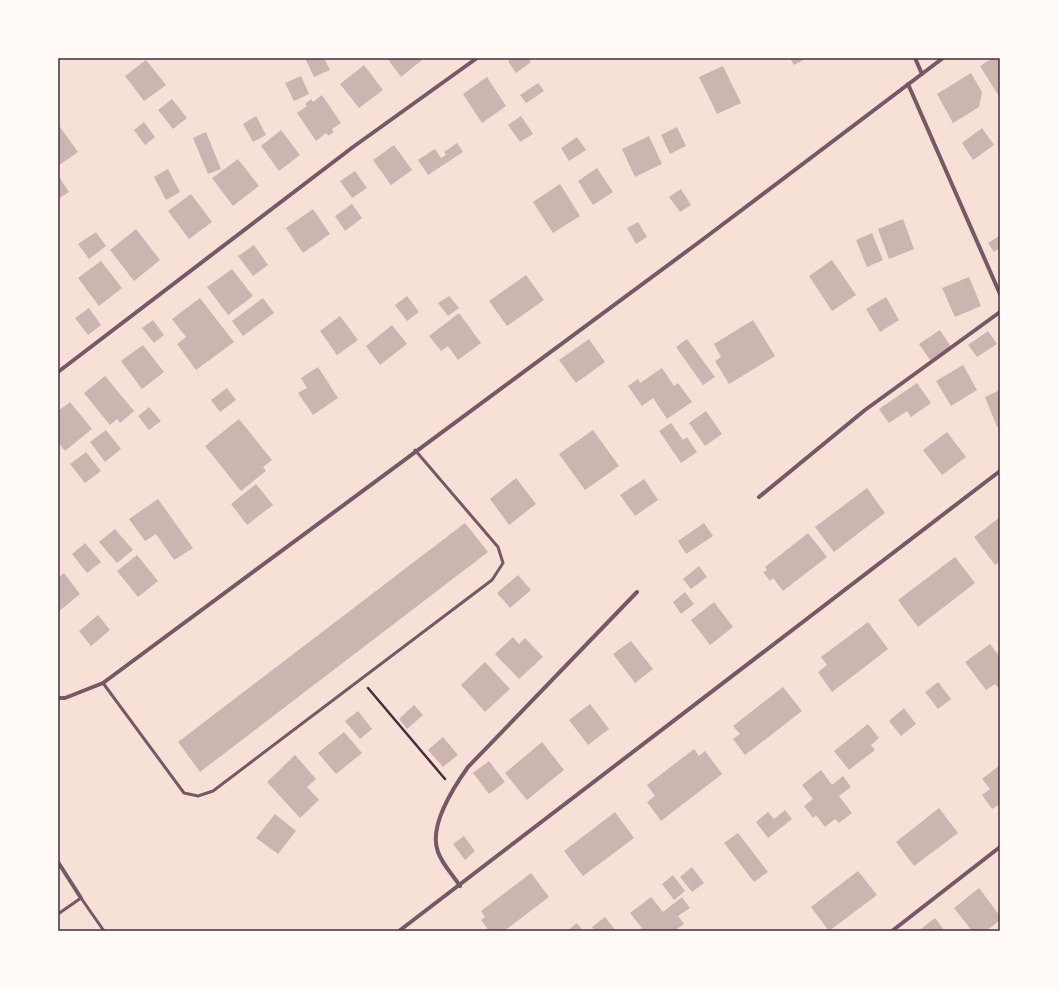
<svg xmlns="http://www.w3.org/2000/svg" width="1058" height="989" font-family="'PT Sans Narrow',sans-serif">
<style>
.building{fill:#ccb4b1}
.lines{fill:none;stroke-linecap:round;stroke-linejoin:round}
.path{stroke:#4a2c40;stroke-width:2.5}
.service{stroke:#755966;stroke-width:3}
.minor{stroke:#755966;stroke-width:4}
.neatline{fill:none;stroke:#4a2c40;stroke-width:1.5}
</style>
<rect width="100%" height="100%" fill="#f7e1d7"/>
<g class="building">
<polygon points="305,58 324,58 330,70 314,77"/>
<polygon points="387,58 420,58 422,60 401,77"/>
<polygon points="512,58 528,58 531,62 516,73 508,61"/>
<polygon points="790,58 807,58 794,65"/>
<polygon points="993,58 1000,58 1000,98 980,66"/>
<polygon points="146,60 166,85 144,101 125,76"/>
<polygon points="364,65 383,90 359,108 340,84"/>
<polygon points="723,66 741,103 717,114 699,77"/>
<polygon points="971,73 982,92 979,107 953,123 937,94"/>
<polygon points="301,76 309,94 294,101 285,83"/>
<polygon points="487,77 506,106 482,123 463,94"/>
<polygon points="538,83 544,91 526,103 520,95"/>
<polygon points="322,95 341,123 332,129 334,132 328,136 326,133 316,141 297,113 307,106 305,104 311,99 313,102"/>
<polygon points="172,99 187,118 173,129 158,110"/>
<polygon points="256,116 266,135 253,142 243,124"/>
<polygon points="521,116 533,134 520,142 508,125"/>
<polygon points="144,122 155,137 145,145 134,130"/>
<polygon points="60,127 78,152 58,166 58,128"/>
<polygon points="677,127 686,146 670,154 661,135"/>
<polygon points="982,128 994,145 973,160 962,143"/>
<polygon points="281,130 300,155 279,171 261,146"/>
<polygon points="206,132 221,169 208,174 193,138"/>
<polygon points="649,136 662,164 635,177 622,149"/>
<polygon points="577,137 586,150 569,161 561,148"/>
<polygon points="457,143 463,152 428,175 418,160 435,149 441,158 446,155 444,152"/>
<polygon points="394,145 412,170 391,185 373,160"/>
<polygon points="238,159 259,186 233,206 212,178"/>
<polygon points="597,168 613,192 593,205 578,181"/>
<polygon points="168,169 180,192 166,200 154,177"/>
<polygon points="355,171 367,188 352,198 340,181"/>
<polygon points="58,175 69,192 58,199"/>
<polygon points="560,184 580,216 553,233 533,202"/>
<polygon points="681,189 691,205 680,212 669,197"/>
<polygon points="191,194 212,222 189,239 168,211"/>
<polygon points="352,204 362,218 345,231 335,216"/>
<polygon points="313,209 330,234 303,253 286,228"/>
<polygon points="903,219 914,249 889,259 878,229"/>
<polygon points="638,222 647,237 636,244 627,228"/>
<polygon points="136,229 160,260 134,281 110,250"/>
<polygon points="96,232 106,246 89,259 78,244"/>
<polygon points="872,233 883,260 867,267 856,240"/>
<polygon points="999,236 1000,248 994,252 988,243"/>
<polygon points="254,245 268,265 253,276 238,256"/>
<polygon points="832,260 856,295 832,311 809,276"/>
<polygon points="101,261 122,288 99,306 78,278"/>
<polygon points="232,269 253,296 228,315 207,287"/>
<polygon points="526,275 544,300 507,326 489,301"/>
<polygon points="969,277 981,306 955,317 942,288"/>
<polygon points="407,296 419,312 407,321 395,305"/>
<polygon points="449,296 459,308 448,316 438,303"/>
<polygon points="886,297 899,320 880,332 866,309"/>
<polygon points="200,298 234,342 196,370 177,344 186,337 172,319"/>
<polygon points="263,298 274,313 243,336 232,321"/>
<polygon points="89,308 101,325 88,335 75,318"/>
<polygon points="459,313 481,343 458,360 448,346 441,351 429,336"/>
<polygon points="340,316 358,340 337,355 320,331"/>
<polygon points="153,320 164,335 154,343 142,328"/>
<polygon points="753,320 775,356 729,384 715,361 721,357 714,344"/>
<polygon points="392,325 407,344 380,365 366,346"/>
<polygon points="940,330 951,347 930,360 919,344"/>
<polygon points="988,331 997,344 977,357 968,345"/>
<polygon points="589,339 605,362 576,383 559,360"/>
<polygon points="687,339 715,377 703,385 676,347"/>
<polygon points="143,345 164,372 142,389 121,361"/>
<polygon points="963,365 977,390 951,406 936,381"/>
<polygon points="318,367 338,398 313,415 298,393 307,388 301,378"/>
<polygon points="662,368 674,386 678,383 692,402 667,419 653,398 642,406 628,386 638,379 640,383"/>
<polygon points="105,376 134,411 120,423 117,419 110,425 84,393"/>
<polygon points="917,383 931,403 911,417 907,411 889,423 879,409"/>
<polygon points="227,388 236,400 220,412 211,400"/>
<polygon points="1000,390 1000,425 997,427 985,397"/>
<polygon points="70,402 92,429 65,451 58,442 58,411"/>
<polygon points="149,407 161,421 149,430 138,416"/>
<polygon points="706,411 722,434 705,446 689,423"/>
<polygon points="239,419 272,460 263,467 266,471 241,491 205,446"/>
<polygon points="671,423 683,440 687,437 697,452 681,463 659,431"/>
<polygon points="106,430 121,449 105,462 90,442"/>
<polygon points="593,430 619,466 585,490 559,454"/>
<polygon points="947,432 966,457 942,475 923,450"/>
<polygon points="86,452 101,471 85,483 70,464"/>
<polygon points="516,478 536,504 509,525 490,499"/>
<polygon points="644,479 658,500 635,516 620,495"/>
<polygon points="256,484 273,505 247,525 231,504"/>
<polygon points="867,488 885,513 834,552 815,527"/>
<polygon points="158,499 193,548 174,560 156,534 145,541 129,519"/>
<polygon points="1000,517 1000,562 995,565 974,537"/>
<polygon points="465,523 488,552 200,772 178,742"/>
<polygon points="704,523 713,536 686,554 678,541"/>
<polygon points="115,529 133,550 117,563 99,542"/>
<polygon points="808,533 827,557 783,591 773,578 770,581 763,572 767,570 765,567"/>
<polygon points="85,543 101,562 87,573 72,554"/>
<polygon points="137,555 158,581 138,597 117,571"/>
<polygon points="955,557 975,583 918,627 898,600"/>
<polygon points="699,566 707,577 691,589 683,579"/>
<polygon points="64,573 80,594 58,612 58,576 59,577"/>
<polygon points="518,575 531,590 510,608 497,593"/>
<polygon points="685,592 694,604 681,614 673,602"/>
<polygon points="714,602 733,627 710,645 691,620"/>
<polygon points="98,615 110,630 91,646 79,631"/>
<polygon points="868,622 888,649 832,692 818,672 827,665 821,657"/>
<polygon points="513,637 519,644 525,638 543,657 519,679 495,654"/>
<polygon points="631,641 653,669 635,683 613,654"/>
<polygon points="990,644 1000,657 1000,690 995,684 986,690 965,662"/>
<polygon points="485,662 510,689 485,712 461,685"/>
<polygon points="938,682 951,699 938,709 925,692"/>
<polygon points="783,687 802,711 745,755 733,739 740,734 733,726"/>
<polygon points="590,704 609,729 588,745 569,720"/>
<polygon points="414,705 423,715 407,729 399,719"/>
<polygon points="904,708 916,724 901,736 889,721"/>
<polygon points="358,711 372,729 360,739 345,721"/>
<polygon points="868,724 879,738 871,745 875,750 849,770 834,751"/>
<polygon points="344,732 362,753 336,774 318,753"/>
<polygon points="443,737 458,755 443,767 428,750"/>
<polygon points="542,742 564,770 527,800 505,773"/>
<polygon points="694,749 699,756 705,751 722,774 661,821 647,802 655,796 647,785"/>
<polygon points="295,755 316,779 307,787 319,800 300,818 267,782"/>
<polygon points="489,761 505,782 489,794 473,773"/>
<polygon points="1000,765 1000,804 992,809 982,795 990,789 982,779"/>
<polygon points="821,770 832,785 843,776 851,787 839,796 852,813 839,823 835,819 825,827 816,815 813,818 804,806 813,799 802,785"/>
<polygon points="939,808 958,833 914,866 896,842"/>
<polygon points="785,810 792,819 768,838 756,822 768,812 774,819"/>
<polygon points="615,812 634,838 583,876 564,851"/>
<polygon points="275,814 296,831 278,854 256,838"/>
<polygon points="738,833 768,872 754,882 724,843"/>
<polygon points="464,836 475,851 465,860 453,844"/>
<polygon points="692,867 704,883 692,892 680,877"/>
<polygon points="858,871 877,895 829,931 811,907"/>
<polygon points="531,873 549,897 504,931 489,931 481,920 485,917 481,911"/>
<polygon points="673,875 685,891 674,900 662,884"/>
<polygon points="979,888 1000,916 1000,920 986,931 972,931 954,908"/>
<polygon points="651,897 663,912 682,897 690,908 678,916 684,924 677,929 679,931 639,931 642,928 630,913"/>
<polygon points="605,917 616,931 595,931 592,927"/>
<polygon points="935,918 945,931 918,931"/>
<polygon points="577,923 583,931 567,931"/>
</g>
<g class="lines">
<polyline class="path" points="368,688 445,779"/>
<g class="service">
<polyline points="103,683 184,793 198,796 213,791 492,580 503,563 498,547 415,450"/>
<polyline points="58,914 81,898 104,931"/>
</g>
<g class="minor">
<polyline points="915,58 922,74"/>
<polyline points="908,84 1000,294"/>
<polyline points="58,372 353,147 477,58"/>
<polyline points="759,497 865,410 1000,312"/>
<polyline points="58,698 65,698 103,683 702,240 943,58"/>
<polyline points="58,862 81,898"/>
<path d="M460,886C453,875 442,864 438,852C428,826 453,788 468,767L637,592"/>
<polyline points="399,931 1000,471"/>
<polyline points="892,931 1000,847"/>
</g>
</g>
<rect width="1058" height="989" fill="none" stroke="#fffaf5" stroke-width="118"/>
<rect x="59" y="59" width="940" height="871" class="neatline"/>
</svg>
